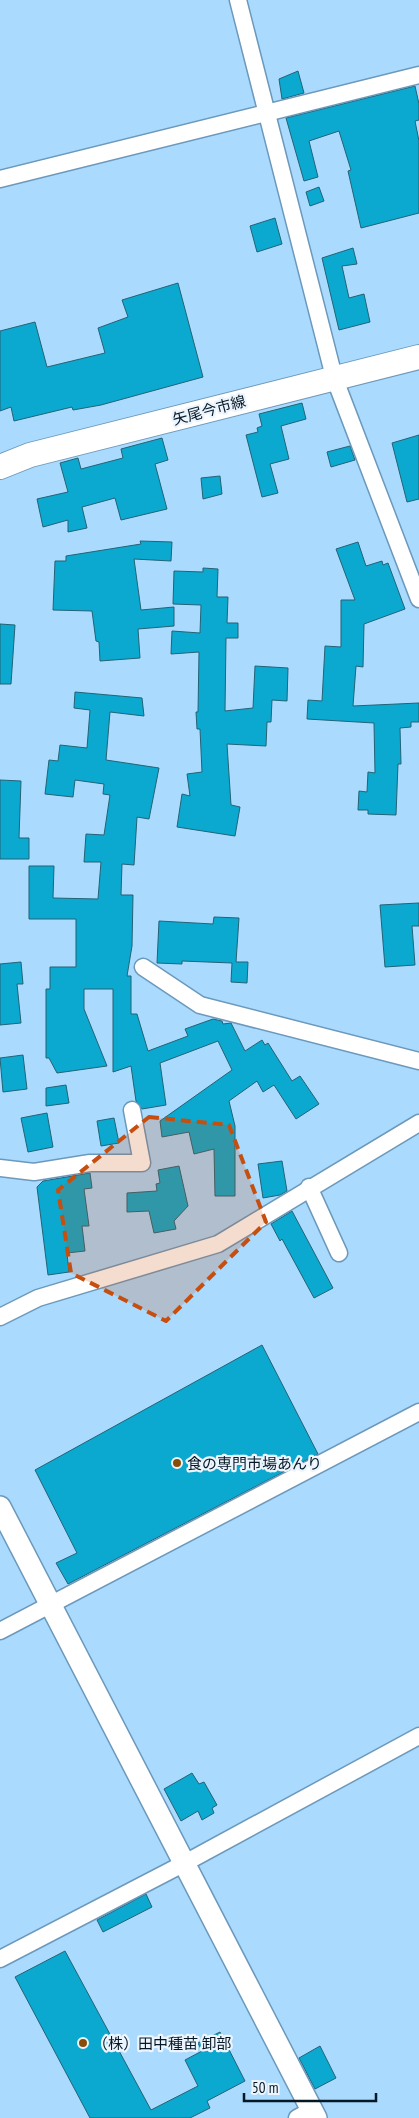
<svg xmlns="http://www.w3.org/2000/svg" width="419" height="2118" font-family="'PT Sans Narrow','Noto Sans JP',sans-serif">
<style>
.building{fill:#0ba9cf;stroke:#236376}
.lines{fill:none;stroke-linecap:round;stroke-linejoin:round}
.minor-casing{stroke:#6c99bb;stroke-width:19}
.tertiary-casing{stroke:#6c99bb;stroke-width:24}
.secondary-casing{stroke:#6c99bb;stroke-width:26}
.minor{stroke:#fff;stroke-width:16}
.tertiary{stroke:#fff;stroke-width:21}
.secondary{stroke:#fff;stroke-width:24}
.marked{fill:#c64f10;fill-opacity:0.2;stroke:#c64f10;stroke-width:4;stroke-dasharray:10 6;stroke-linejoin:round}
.poi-dot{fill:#884d07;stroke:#ecf5fd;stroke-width:2}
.labels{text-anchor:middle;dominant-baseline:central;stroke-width:4.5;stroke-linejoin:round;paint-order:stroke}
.street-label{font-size:15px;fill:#061825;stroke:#ecf5fd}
.poi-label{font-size:15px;fill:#061825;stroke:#ecf5fd;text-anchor:start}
</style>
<rect width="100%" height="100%" fill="#aadafe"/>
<g class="building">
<polygon points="298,71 304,93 282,99 279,79"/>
<polygon points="415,86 419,104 419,120 415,121 419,141 419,213 361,228 348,171 351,170 339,131 309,141 318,177 304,181 286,118"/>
<polygon points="319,187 324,201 310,206 306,192"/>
<polygon points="275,218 282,244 257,252 250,226"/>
<polygon points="353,248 357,264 342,266 349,298 364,294 370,322 339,330 322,258"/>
<polygon points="178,283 203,377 101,405 73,410 72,407 14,421 11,407 0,411 0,331 35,322 47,367 105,353 98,328 128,317 122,300"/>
<polygon points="302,403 306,419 281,426 289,459 270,464 278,493 262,497 246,435 258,432 257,428 262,426 259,414"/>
<polygon points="419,435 419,499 407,502 392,443"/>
<polygon points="162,438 168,460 155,464 167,509 121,520 115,498 82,507 87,528 68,532 68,520 43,527 37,499 68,492 60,463 78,458 81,469 123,458 121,449"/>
<polygon points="350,446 355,460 331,467 327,452"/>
<polygon points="220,476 222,494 203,499 201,478"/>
<polygon points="140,541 172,542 171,561 134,559 141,610 174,607 174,626 138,629 140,658 100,661 99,642 96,641 92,611 53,610 55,561 66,561 66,556 141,544"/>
<polygon points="358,542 366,566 382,561 383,565 388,563 405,609 364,624 363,667 356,666 353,706 419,703 419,722 411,722 411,727 400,728 401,764 398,764 396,815 368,814 368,810 358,810 359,791 367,792 368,772 375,773 374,723 307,719 308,700 322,701 325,646 341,647 341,600 355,600 336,549"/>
<polygon points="203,568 218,569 217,597 228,597 227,623 238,623 238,638 226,638 225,711 253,708 255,666 288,668 287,701 272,700 271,722 267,722 266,746 227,744 231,805 240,807 235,836 177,827 182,794 190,796 187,774 202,772 200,729 197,729 196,712 198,712 199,652 171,654 172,631 200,633 201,605 173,604 174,571 203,572"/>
<polygon points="0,624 15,625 11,684 0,684"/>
<polygon points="75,692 142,698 144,716 110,712 106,760 159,768 149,819 137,817 134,865 122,864 121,895 133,895 132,946 127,976 131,976 131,1014 137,1014 148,1051 188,1036 185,1029 213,1019 222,1021 223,1024 231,1023 245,1051 262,1040 265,1045 268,1043 292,1081 300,1076 319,1104 296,1119 274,1085 263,1092 257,1081 229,1101 235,1126 235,1196 215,1196 214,1149 194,1154 189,1132 162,1137 160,1121 232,1070 218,1041 160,1063 166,1105 142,1109 136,1101 131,1066 113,1072 113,989 84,989 84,1009 107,1066 57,1073 49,1058 46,1058 46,989 50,989 50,967 76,967 76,919 29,919 29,866 54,866 53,898 98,899 101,862 84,862 86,834 104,835 110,795 103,794 104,784 75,780 73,797 45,794 49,760 58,761 60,745 87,748 90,710 74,708"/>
<polygon points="0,780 21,781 19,838 29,838 29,859 0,859"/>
<polygon points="419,903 419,926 412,926 415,965 385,967 380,905"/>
<polygon points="214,917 239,918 236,962 248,962 247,983 231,982 232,963 182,961 182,964 157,963 159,921 213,924"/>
<polygon points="21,962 23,984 17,984 21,1023 0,1025 0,964"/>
<polygon points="23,1055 27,1089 3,1092 0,1058"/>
<polygon points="66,1085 69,1103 46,1106 46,1088"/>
<polygon points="47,1113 53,1147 28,1152 21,1118"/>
<polygon points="114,1118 119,1143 101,1146 97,1121"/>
<polygon points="282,1161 287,1191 280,1195 263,1198 258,1164"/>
<polygon points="179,1166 188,1206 174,1221 176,1229 154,1233 149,1211 127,1212 127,1193 157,1191 156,1184 160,1183 158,1170"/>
<polygon points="90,1173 92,1188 84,1189 89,1226 82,1226 85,1251 67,1253 69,1272 48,1275 37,1187 43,1181"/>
<polygon points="292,1211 333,1288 314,1298 282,1239 280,1241 271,1224"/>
<polygon points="262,1345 318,1454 68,1584 56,1563 77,1553 35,1470"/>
<polygon points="192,1773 199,1784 204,1782 217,1805 212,1808 214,1813 202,1820 198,1811 181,1821 164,1789"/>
<polygon points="146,1894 152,1907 103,1932 97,1920"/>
<polygon points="65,1951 151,2110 198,2086 185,2060 202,2051 198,2043 220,2032 245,2081 207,2101 210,2108 190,2118 90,2118 15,1977"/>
<polygon points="320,2046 336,2078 315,2089 299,2058"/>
</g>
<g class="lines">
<defs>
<g id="minor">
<polyline points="238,0 334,377 419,599"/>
<polyline points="0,179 419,75"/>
<polyline points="143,967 200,1005 419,1061"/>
<polyline points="0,1168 34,1172 90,1163 142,1163 132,1110"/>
<polyline points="309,1187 339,1253"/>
<polyline points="0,1317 38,1298 218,1244 419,1123"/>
<polyline points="0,1631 419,1412"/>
<polyline points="0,1959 183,1864 419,1736"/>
<polyline points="297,2118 312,2110"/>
</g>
<polyline id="tertiary" points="0,1507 316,2118"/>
<polyline id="secondary" points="0,467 30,455 419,357"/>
</defs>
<use href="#minor" class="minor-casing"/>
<use href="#tertiary" class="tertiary-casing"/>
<use href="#secondary" class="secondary-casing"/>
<use href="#minor" class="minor"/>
<use href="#tertiary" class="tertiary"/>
<use href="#secondary" class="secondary"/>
</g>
<path class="marked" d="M149,1117L229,1125L266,1222L166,1321L71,1273L58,1190Z"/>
<g class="poi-dot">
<circle cx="177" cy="1463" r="5"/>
<circle cx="83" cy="2043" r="5"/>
</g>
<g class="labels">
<g class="street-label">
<text transform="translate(209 410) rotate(-15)">矢尾今市線</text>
</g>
<g class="poi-label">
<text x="187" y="1463">食の専門市場あんり</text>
<text x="93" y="2043">（株）田中種苗 卸部</text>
</g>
</g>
<path d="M244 2093v8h132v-8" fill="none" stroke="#061825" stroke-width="2.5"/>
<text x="252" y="2093" font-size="15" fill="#061825" stroke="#ecf5fd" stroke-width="4" paint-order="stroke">50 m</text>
</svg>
